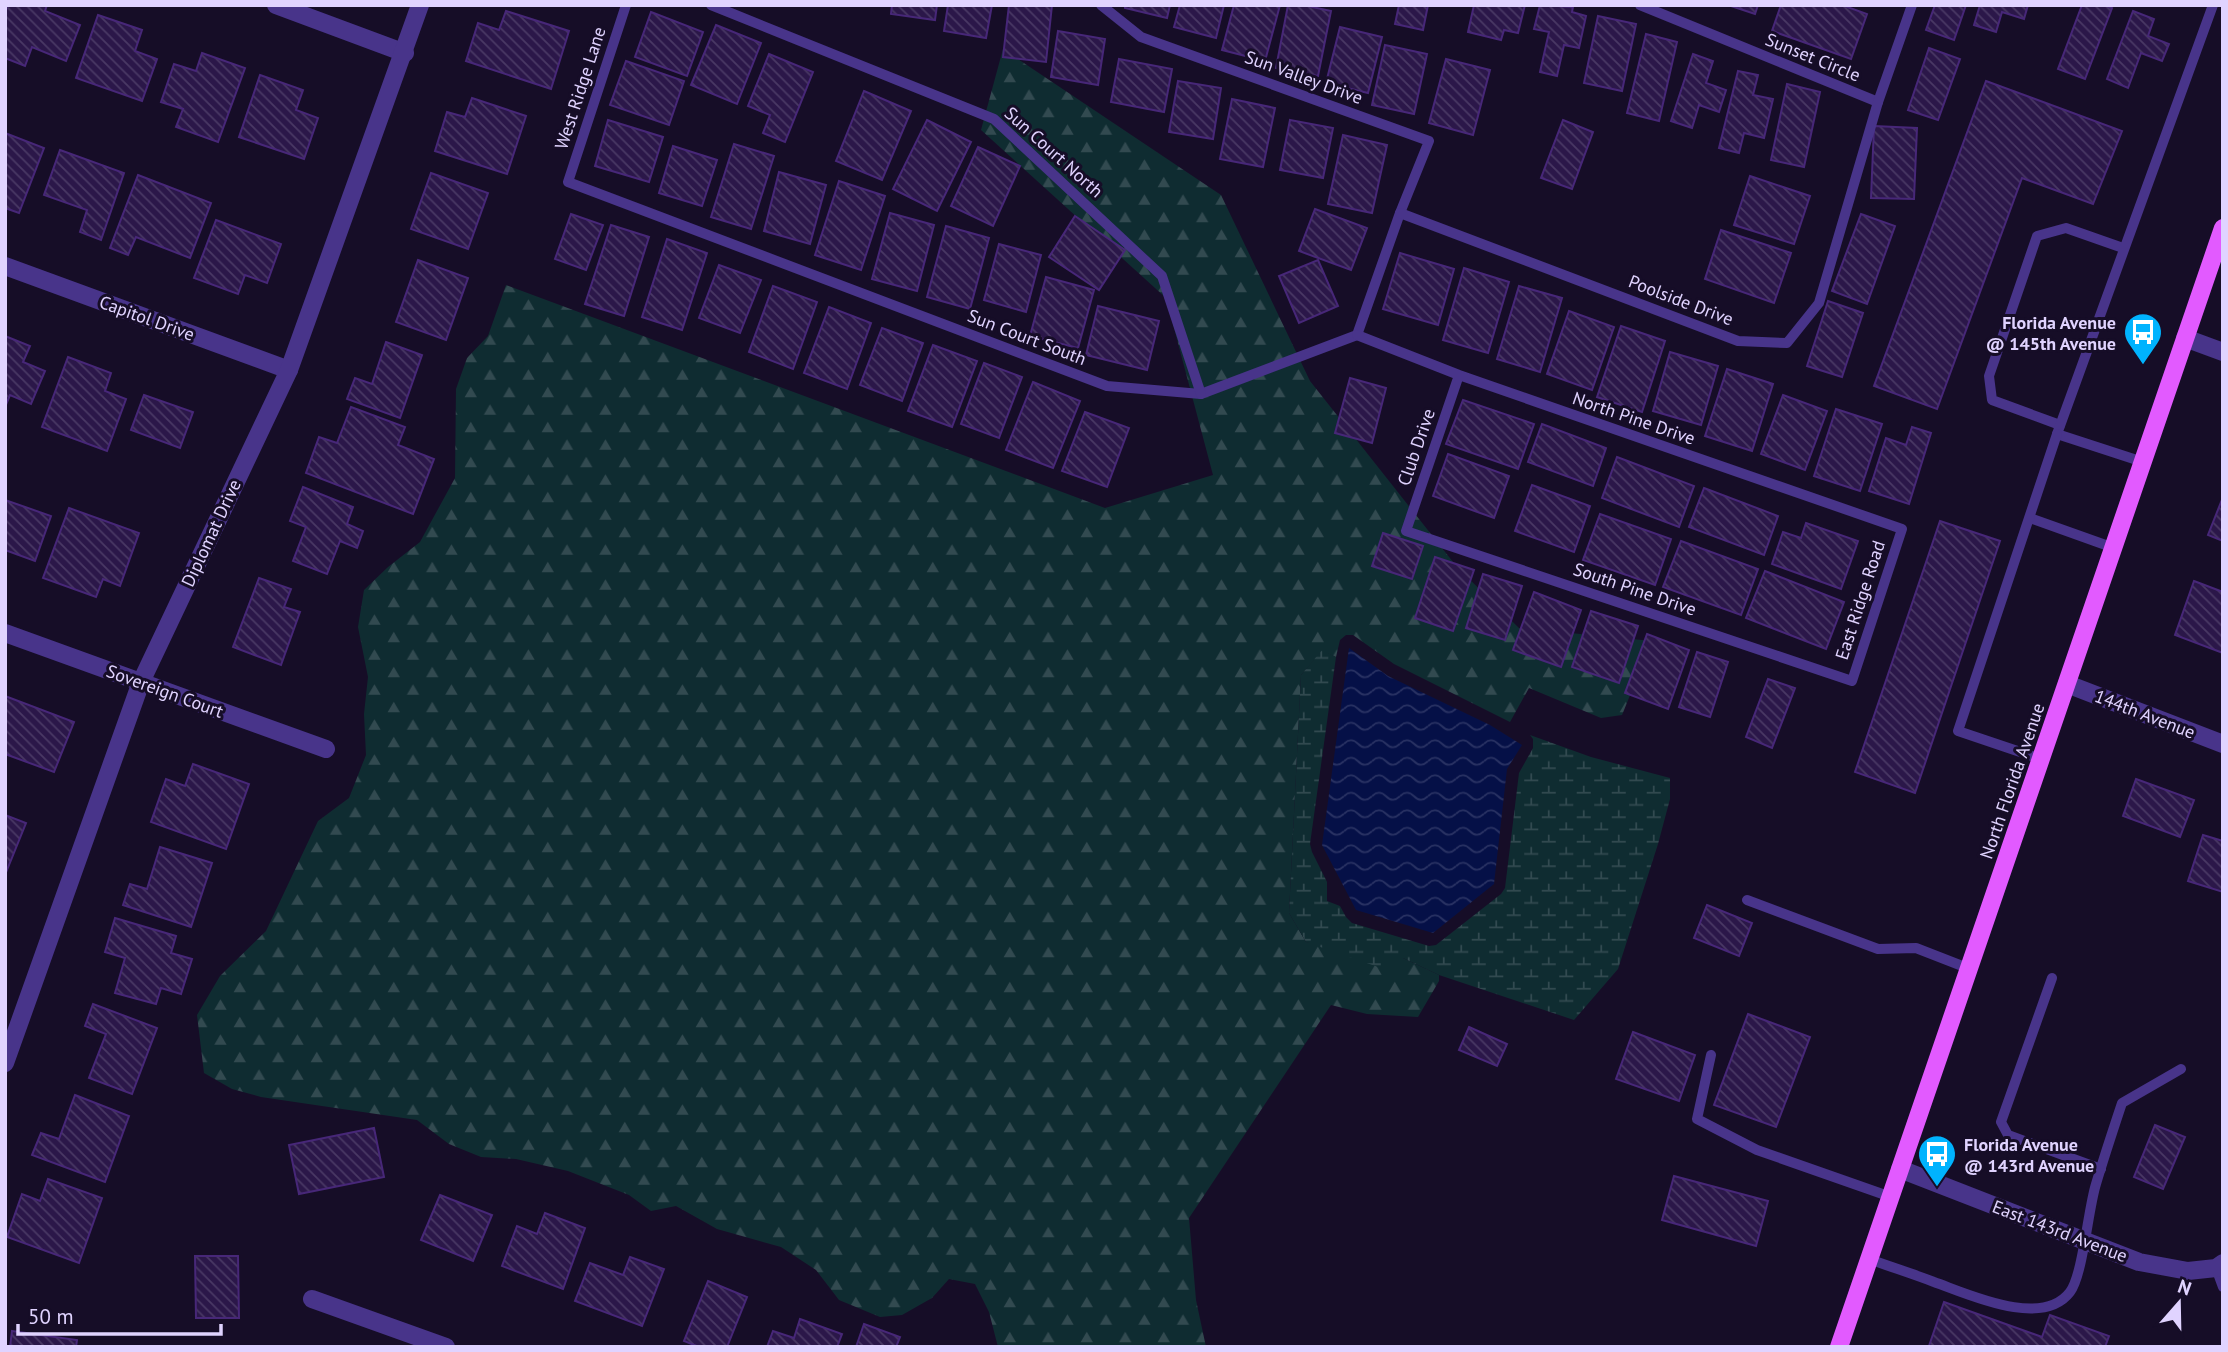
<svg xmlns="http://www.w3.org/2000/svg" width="2228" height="1352" font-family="'PT Sans',sans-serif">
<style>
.forest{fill:url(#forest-firs)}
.wetland{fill:url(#wetland-marsh)}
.water{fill:url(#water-waves)}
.building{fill:url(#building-back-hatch);stroke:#472778;stroke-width:2}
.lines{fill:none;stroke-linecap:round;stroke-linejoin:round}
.service{stroke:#48348a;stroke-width:10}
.minor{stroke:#48348a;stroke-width:18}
.primary{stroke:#e25aff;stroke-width:18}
.labels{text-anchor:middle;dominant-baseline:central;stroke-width:6;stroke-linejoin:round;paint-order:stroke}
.street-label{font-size:18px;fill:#e0d3ff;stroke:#160d27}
.poi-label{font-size:18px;font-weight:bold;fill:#e0d3ff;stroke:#160d27;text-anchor:end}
</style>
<defs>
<pattern id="forest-firs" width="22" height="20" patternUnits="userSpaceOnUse" patternTransform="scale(1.75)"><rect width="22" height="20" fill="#0f2c31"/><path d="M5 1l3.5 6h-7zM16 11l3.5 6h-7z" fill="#324a50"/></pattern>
<pattern id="wetland-marsh" width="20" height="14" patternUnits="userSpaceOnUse" patternTransform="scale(1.75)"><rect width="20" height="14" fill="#0f2c31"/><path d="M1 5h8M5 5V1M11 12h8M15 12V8" fill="none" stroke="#324a50"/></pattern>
<pattern id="water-waves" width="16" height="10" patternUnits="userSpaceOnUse" patternTransform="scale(1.75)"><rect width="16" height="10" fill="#051047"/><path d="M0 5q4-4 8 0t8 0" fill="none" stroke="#293263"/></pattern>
<pattern id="building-back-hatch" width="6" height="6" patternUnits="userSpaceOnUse" patternTransform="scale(1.75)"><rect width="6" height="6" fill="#2b1749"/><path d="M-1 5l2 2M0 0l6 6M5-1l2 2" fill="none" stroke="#493864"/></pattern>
</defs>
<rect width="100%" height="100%" fill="#160d27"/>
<polygon class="forest" points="1003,49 1221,195 1310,381 1457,567 1519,628 1652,641 1622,715 1601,718 1529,688 1510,722 1394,664 1353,635 1346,635 1340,640 1336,657 1322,651 1301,675 1289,913 1306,942 1403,958 1439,975 1439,981 1418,1017 1367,1014 1331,1005 1189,1218 1196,1300 1206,1347 998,1347 989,1312 975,1284 949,1279 932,1298 902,1315 880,1317 839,1300 816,1270 781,1247 717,1229 676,1206 651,1211 629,1195 568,1171 516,1159 481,1157 449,1144 417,1120 261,1097 232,1089 204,1073 197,1015 220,976 266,931 318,821 349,798 366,755 364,714 368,677 358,627 364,590 388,567 420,542 455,478 456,389 467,358 488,336 506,285 1105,508 1213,475 1166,298 981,130"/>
<polygon class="wetland" points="1322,650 1336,657 1310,844 1312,852 1327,882 1327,901 1340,906 1346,917 1352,923 1429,946 1436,945 1501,894 1505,888 1519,773 1533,748 1533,739 1530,735 1591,757 1670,778 1670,799 1658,844 1618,969 1574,1020 1439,975 1403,958 1381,968 1306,942 1289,913 1301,675"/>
<polygon class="water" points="1349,648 1388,676 1490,725 1522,745 1507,769 1494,884 1433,933 1356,910 1322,845"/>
<g class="building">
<polygon points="8,5 47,5 45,11 80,25 66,61 32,47 25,66 5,58 5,12"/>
<polygon points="892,5 937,5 935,20 891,14"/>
<polygon points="948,5 992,5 986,38 944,31"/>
<polygon points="1009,5 1052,5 1046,62 1003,57"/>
<polygon points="1125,5 1170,5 1167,18 1125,8"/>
<polygon points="1180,5 1224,5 1216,38 1174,27"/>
<polygon points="1234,5 1280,5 1265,61 1222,50"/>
<polygon points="1288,5 1303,5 1331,11 1318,76 1276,68"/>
<polygon points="1399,5 1428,5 1423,30 1395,24"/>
<polygon points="1474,5 1525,5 1518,33 1504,30 1501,40 1468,32"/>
<polygon points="1540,5 1573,7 1572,12 1586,16 1579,48 1564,45 1557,76 1540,72 1549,32 1534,29"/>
<polygon points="1728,5 1758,5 1755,14"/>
<polygon points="1781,5 1842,5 1867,14 1851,59 1772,31"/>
<polygon points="1935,5 1966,5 1954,40 1926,30"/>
<polygon points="1980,5 2028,5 2024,19 2002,12 1996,32 1974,25"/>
<polygon points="2082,5 2104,5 2112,8 2085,79 2058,69"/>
<polygon points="506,11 569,31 551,89 466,61 478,23 499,30"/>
<polygon points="2133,11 2154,19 2148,36 2169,44 2162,61 2141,53 2128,88 2107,79"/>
<polygon points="651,12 703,32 687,76 635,57"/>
<polygon points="98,15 142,30 135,51 157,59 142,101 76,78"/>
<polygon points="1598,16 1636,24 1622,91 1584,83"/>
<polygon points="716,25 761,43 737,104 691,85"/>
<polygon points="1340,27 1382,37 1368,93 1326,83"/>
<polygon points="1058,31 1105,39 1098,85 1051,77"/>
<polygon points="1646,34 1677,42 1659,121 1627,113"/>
<polygon points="1385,45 1427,54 1414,114 1372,105"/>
<polygon points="1929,48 1960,59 1938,120 1908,110"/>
<polygon points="202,53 245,68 218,142 176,127 183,109 161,102 174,64 196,71"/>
<polygon points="769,54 813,72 785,142 763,133 770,115 748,106"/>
<polygon points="1693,54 1713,61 1706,83 1726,90 1719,112 1699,105 1692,128 1671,121"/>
<polygon points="1119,59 1172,69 1164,112 1111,102"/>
<polygon points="1446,59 1490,70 1473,135 1429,123"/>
<polygon points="626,61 684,81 669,125 610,105"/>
<polygon points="1738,71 1758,75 1753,95 1773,99 1764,138 1744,133 1739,153 1719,148"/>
<polygon points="260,75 303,90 296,110 318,118 304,159 239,137"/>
<polygon points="1178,81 1221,88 1213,139 1169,132"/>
<polygon points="1986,81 2122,131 2093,204 2022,178 1937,409 1874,386"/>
<polygon points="1787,84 1820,92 1804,167 1771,160"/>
<polygon points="864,91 911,111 882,180 836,161"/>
<polygon points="472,98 526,116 507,174 435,151 447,112 465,117"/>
<polygon points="1232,99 1275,108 1263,167 1220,159"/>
<polygon points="608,120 663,137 649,182 595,166"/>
<polygon points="927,120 971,142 937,211 893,189"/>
<polygon points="1290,120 1333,128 1323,178 1280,170"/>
<polygon points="1563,120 1593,132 1572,189 1541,178"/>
<polygon points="1874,126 1917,128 1914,199 1871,198"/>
<polygon points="5,133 44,148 19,213 5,208"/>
<polygon points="1343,135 1387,145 1372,213 1328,204"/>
<polygon points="734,144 774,156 751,229 711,217"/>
<polygon points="673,146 717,160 702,206 659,193"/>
<polygon points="978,147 1020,166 993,226 951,206"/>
<polygon points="60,150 124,173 101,240 80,232 87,210 44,195"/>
<polygon points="779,172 826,185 810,244 764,231"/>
<polygon points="431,173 488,193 468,249 411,229"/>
<polygon points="138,175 211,203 190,258 136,237 128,255 110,248"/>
<polygon points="1750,176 1810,196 1794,244 1734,225"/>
<polygon points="839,181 885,196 861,270 815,255"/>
<polygon points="1315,209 1367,228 1351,270 1299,251"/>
<polygon points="890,213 934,225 917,291 872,279"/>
<polygon points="571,214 603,225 586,270 555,259"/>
<polygon points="1861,214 1895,226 1867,304 1832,291"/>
<polygon points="1075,216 1125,250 1099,290 1049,257"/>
<polygon points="216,220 281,244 267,283 245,275 238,294 194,278"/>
<polygon points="611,225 649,237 624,316 585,304"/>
<polygon points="946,226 989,238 970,309 927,297"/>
<polygon points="1721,230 1791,253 1774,303 1705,279"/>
<polygon points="667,239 707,253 682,330 642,317"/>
<polygon points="999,244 1041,255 1026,312 984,300"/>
<polygon points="1400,253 1454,269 1438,325 1383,309"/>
<polygon points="418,260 468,278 446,340 396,322"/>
<polygon points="1318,260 1338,306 1299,323 1279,276"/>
<polygon points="719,265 761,280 740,333 699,318"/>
<polygon points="1464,268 1509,282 1488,353 1443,340"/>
<polygon points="1046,277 1094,290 1078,348 1030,336"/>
<polygon points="773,286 817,302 793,369 749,352"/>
<polygon points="1519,286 1562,298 1540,372 1497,359"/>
<polygon points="1828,301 1863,313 1842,377 1807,366"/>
<polygon points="1098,306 1159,321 1147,370 1086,355"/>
<polygon points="829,307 871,323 847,389 804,373"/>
<polygon points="1569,311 1614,327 1592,390 1547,374"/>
<polygon points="1621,326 1665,341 1642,412 1597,397"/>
<polygon points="882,328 923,343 902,401 860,385"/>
<polygon points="5,336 30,346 23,362 45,371 31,404 10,395 5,407"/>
<polygon points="386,342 422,355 400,418 347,399 355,378 372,384"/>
<polygon points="933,345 977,361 952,427 908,411"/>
<polygon points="1670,352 1718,366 1701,425 1653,411"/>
<polygon points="68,357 111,373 105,391 126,399 107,451 42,427"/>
<polygon points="984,363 1022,377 999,438 961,424"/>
<polygon points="1727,369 1773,384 1752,451 1705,436"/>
<polygon points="1350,378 1386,388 1372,443 1335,433"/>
<polygon points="1033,382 1080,401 1053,468 1006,450"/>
<polygon points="144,395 193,412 180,448 131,430"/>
<polygon points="1783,395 1827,411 1805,470 1761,454"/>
<polygon points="1463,400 1534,424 1518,469 1446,444"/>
<polygon points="351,407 405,427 398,445 434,459 413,514 306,473 319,437 337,443"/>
<polygon points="1836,409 1882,424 1860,491 1814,476"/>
<polygon points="1085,412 1129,428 1107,487 1062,471"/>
<polygon points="1542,424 1606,448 1593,486 1528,462"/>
<polygon points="1912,427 1931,433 1909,504 1869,491 1886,438 1906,445"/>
<polygon points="1448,454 1509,476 1494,518 1433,496"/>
<polygon points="1617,457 1694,486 1679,527 1602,498"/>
<polygon points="1532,485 1590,506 1574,552 1515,531"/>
<polygon points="303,487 353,507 347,524 363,531 357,548 340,541 327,574 293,561 306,527 290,521"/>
<polygon points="1704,488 1778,516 1764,555 1689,527"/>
<polygon points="2223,497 2223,541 2208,535"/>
<polygon points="5,500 51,516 35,561 5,550"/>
<polygon points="69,508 139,533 120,586 103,579 96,597 43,578"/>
<polygon points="1600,514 1671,539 1655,585 1583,560"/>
<polygon points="1940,521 2000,541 1915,793 1855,772"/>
<polygon points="1806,523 1858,541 1841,589 1772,564 1783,532 1801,538"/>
<polygon points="1383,533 1423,546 1412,579 1372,566"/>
<polygon points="1681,541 1758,569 1741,615 1663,587"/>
<polygon points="1435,557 1474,570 1453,631 1415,618"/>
<polygon points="1765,571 1844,602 1826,649 1746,618"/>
<polygon points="1483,574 1522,586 1505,640 1466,628"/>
<polygon points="259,578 291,589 284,607 300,612 281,665 233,647"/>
<polygon points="2194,581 2223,592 2223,653 2175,635"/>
<polygon points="1534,592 1581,610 1561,667 1513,650"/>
<polygon points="1591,611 1638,626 1619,683 1572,667"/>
<polygon points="1647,634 1689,650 1668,709 1625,693"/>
<polygon points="1697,652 1728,662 1710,717 1679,707"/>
<polygon points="1768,679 1795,688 1772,748 1746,737"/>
<polygon points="5,696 74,722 54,772 5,754"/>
<polygon points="193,764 249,784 226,849 151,822 166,779 185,786"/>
<polygon points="2136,779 2194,800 2180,837 2123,816"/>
<polygon points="5,815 26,823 5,875"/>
<polygon points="2203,835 2223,841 2223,892 2188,881"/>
<polygon points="160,847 212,863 191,927 123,905 130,884 147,889"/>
<polygon points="1707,905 1752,923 1739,956 1694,938"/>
<polygon points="115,918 176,936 171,953 192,959 181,994 161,988 156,1004 115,993 125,958 105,952"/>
<polygon points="93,1004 157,1028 132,1094 89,1078 106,1034 85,1026"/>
<polygon points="1748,1014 1810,1037 1776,1127 1714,1105"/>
<polygon points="1469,1027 1507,1044 1497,1066 1459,1050"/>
<polygon points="1633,1032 1695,1055 1679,1101 1616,1079"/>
<polygon points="75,1095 129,1116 105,1182 32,1155 41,1133 59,1139"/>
<polygon points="2155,1125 2185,1137 2163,1189 2134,1177"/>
<polygon points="374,1128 384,1177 299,1194 289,1145"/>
<polygon points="1674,1176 1768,1201 1756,1246 1662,1220"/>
<polygon points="48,1179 102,1198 79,1263 7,1237 22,1194 40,1201"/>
<polygon points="440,1195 492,1215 473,1261 421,1240"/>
<polygon points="545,1213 585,1228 563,1289 502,1266 517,1226 537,1234"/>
<polygon points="195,1256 238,1256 239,1318 196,1318"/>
<polygon points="630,1257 664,1269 642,1326 575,1301 590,1263 623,1275"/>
<polygon points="708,1281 747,1297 727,1347 699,1347 684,1341"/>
<polygon points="1944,1302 2042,1337 2050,1315 2109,1336 2105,1347 1930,1347 1929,1346"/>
<polygon points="800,1319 842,1334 837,1347 767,1347 773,1331 794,1338"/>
<polygon points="864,1324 900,1337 896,1347 856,1347"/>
<polygon points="12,1331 77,1340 76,1347 10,1347"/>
</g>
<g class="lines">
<g class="service">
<polyline points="626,5 568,182 1107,386 1201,394 1357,335 1400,213 1429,141 1141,37 1101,5"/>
<polyline points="711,5 994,119 1162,276 1201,394"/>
<polyline points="1640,5 1878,102"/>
<polyline points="1400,213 1738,341 1787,343 1819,303 1878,102 1912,5"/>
<polyline points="1357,335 1459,375 1902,529 1852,681 1406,531 1459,375"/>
<polyline points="2060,425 1992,400 1989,376 2037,236 2066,228 2123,248"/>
<polyline points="2143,462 2057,434 2213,5"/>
<polyline points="2030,518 2114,548"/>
<polyline points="2041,759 1958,731 2057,434"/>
<polyline points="1747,900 1878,949 1916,948 1970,969"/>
<polyline points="2052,978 2001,1122 2008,1135 2101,1169"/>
<polyline points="1711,1055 1697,1119 1757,1150 1891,1197"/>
<path d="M1869,1259C1891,1267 1913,1274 1934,1282C1968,1294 2042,1329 2070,1292C2083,1275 2088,1209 2096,1184C2104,1157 2113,1130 2122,1103L2181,1069"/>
<polyline points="2216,1268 2223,1287"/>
</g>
<g class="minor">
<polyline points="276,5 405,53"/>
<polyline points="5,266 289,370"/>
<polyline points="2185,338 2223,352"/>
<polyline points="5,633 326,749"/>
<polyline points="2067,684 2223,744"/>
<polyline points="5,1063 141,682 289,370 420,5"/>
<polyline points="1900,1169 2139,1262 2188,1271 2216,1268 2223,1263"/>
<polyline points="312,1299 446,1347"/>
</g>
<polyline class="primary" points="1839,1347 2223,228"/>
</g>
<defs>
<symbol id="bus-pin" viewBox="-11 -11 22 30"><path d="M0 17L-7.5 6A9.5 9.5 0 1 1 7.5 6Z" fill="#00b3fe" stroke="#160d27"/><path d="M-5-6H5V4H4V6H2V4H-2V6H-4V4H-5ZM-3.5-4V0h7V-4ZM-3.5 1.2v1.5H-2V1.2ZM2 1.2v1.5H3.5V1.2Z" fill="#fff"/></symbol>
</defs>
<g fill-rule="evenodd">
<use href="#bus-pin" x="2121" y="310" width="44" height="60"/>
<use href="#bus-pin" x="1915" y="1132" width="44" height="60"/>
</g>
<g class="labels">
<g class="street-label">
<text transform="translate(1813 57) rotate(22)">Sunset Circle</text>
<text transform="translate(1304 77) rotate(20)">Sun Valley Drive</text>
<text transform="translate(580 88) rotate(-72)">West Ridge Lane</text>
<text transform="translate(1054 152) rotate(42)">Sun Court North</text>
<text transform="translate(1681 300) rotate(21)">Poolside Drive</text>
<text transform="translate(147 318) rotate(20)">Capitol Drive</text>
<text transform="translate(1027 337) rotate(21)">Sun Court South</text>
<text transform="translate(1634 418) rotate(19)">North Pine Drive</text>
<text transform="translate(1416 447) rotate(-71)">Club Drive</text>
<text transform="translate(211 533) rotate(-65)">Diplomat Drive</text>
<text transform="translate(1635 589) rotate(19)">South Pine Drive</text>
<text transform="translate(1860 600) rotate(-72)">East Ridge Road</text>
<text transform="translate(165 691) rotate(20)">Sovereign Court</text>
<text transform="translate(2145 714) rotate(21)">144th Avenue</text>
<text transform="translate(2012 781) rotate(-71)">North Florida Avenue</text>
<text transform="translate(2060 1231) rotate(21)">East 143rd Avenue</text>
</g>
<g class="poi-label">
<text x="2116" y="322">Florida Avenue<tspan x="2116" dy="21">@ 145th Avenue</tspan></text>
<text x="1964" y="1144" text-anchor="start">Florida Avenue<tspan x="1964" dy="21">@ 143rd Avenue</tspan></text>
</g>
</g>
<rect width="2228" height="1352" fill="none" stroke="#e0d3ff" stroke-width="14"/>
<g transform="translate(2179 1303) rotate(20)" stroke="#160d27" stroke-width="5" paint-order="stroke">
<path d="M0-5L12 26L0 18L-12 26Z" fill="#e0d3ff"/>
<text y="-10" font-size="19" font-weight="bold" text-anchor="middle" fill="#e0d3ff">N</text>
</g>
<path d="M18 1324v10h203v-10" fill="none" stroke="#e0d3ff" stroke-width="3.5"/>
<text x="28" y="1324" font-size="21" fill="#e0d3ff" stroke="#160d27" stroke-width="5" paint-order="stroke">50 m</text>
</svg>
